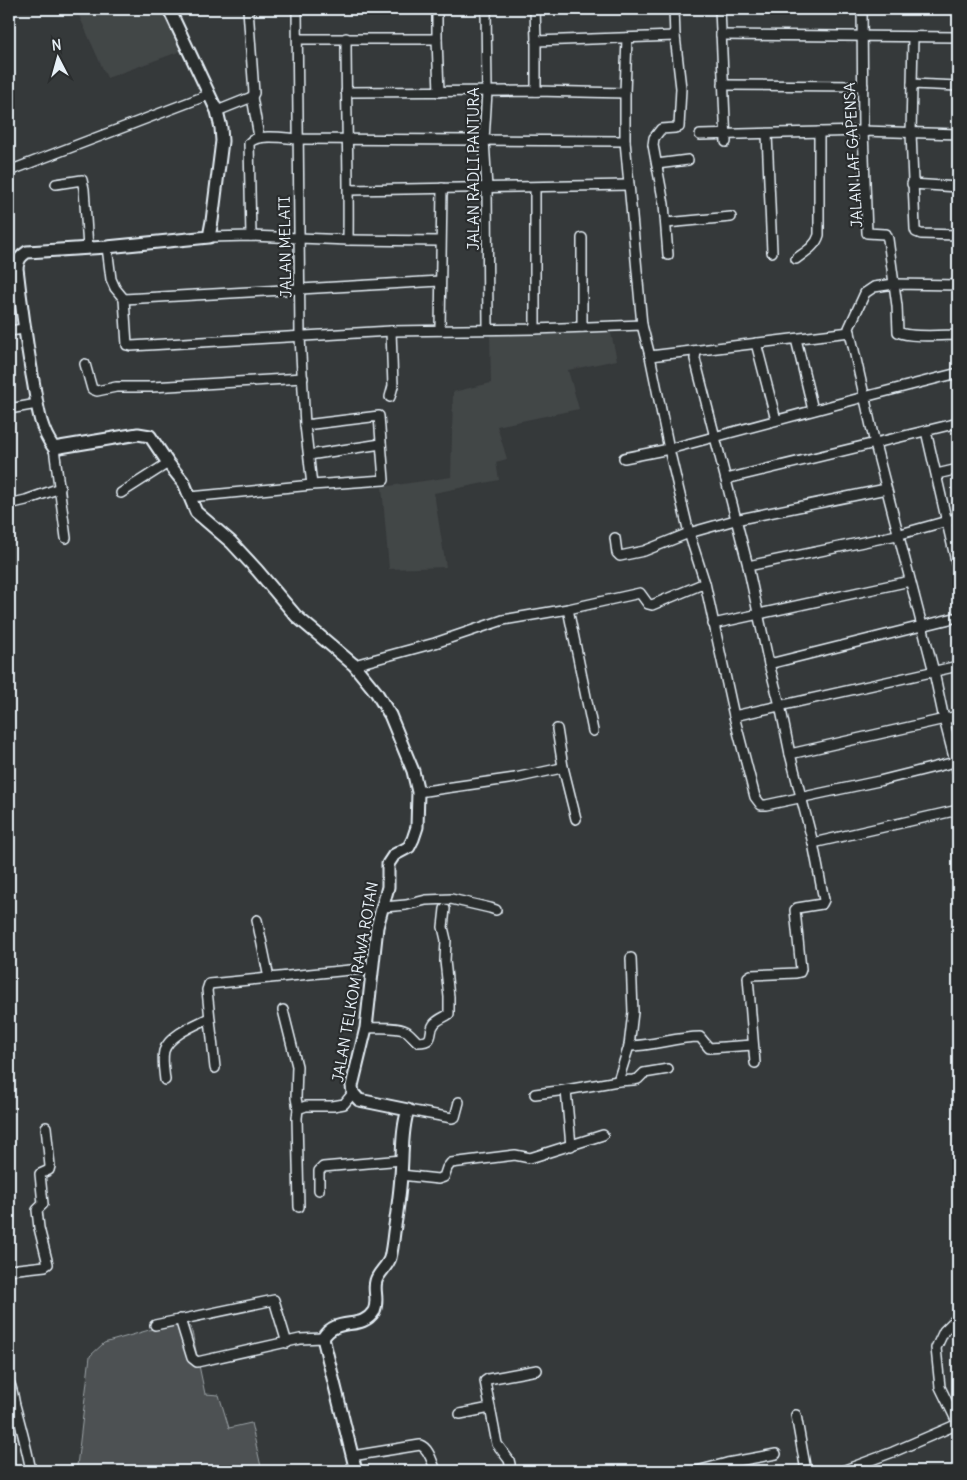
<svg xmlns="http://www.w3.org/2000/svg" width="967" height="1480" font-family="Delius,sans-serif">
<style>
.built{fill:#424647}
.green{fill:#4d5152;stroke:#9aa1a5}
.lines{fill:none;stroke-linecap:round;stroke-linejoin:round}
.minor-casing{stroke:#e8f1f8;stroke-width:12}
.tertiary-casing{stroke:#e8f1f8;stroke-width:15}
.minor{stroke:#2a2d2e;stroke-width:9}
.tertiary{stroke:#2a2d2e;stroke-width:11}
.labels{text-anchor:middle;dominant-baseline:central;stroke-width:4.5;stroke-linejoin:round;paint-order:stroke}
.street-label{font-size:15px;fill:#e8f1f8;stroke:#2a2d2e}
</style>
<rect width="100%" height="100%" fill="#35393a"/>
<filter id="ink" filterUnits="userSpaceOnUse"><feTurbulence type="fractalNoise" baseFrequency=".02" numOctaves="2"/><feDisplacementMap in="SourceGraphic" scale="10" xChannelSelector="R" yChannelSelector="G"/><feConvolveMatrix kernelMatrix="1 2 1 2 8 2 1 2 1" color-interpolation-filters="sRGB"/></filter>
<g filter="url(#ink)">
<g class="built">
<polygon points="76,9 164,9 181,51 107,78"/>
<polygon points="611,333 617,360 568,370 579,409 497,426 507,459 496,462 499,480 434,493 446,567 389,569 382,487 451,477 453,392 491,383 490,335"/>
</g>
<polygon class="green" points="170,1324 191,1327 205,1394 219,1395 229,1428 251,1423 262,1471 57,1471 77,1466 90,1356 104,1343"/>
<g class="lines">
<defs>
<g id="minor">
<polyline points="248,9 254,93 252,97 259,137"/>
<polyline points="297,9 300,337 305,425 312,485"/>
<polyline points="486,9 487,92 484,140 487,188 488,329"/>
<polyline points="535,9 536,41 675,36"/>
<polyline points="720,9 726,142"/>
<path d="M862,9L863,131L867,233L884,234H886L888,239L897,306L898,332C909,338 944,335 958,335"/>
<polyline points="721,35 958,37"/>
<polyline points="913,37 911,133 915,229 916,232 921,234 958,235"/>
<polyline points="627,38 625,93 625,141 642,325 650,356 669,449 689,533 705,583 734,716 755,797 761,805 766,805 879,781 955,762"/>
<polyline points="298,39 437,39 437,9"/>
<polyline points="437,39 439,92"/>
<polyline points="536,41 536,91"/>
<polyline points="912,84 958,86"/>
<polyline points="723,85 863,86"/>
<polyline points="346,92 536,91 625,93"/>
<polyline points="217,111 252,97"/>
<polyline points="767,134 772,252"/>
<polyline points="700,135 863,131 958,134"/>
<polyline points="657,164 688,160"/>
<polyline points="9,171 208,95"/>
<polyline points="56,184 82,180 84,189 88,248"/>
<polyline points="912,184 958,187"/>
<polyline points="349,190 629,185"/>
<polyline points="666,223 731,217"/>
<path d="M251,236L249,143C258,133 285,138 297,139L625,141"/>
<path d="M209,237L251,236L348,240C349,173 346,106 346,38"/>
<polyline points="348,240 440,241"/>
<polyline points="107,247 111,279 115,288 124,299 127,345 131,346 391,331 535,329 642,325"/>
<polyline points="668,255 664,204 653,145 654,138 661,129 675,128 679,127 681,88 675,36 674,9"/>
<path d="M796,259C805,252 816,246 819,235V132"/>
<polyline points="958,285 894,284 874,287 865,293 849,328 875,444 934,672 944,719 958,773"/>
<polyline points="124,299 440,281"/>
<polyline points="582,327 582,238"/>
<polyline points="535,329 535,188"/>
<polyline points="440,330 442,188"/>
<polyline points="9,331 24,329"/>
<polyline points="796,339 813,410"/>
<polyline points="756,343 776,420"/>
<polyline points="696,351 695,359 748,566 769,664 780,705 790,754 813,843 824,900 822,904 797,908 795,910 801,969 800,972 796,973 751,975 748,977 755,1063"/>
<polyline points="650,356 850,332"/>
<polyline points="85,364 92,389 97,391 116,387 152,387 303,378"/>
<polyline points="390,397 393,386 391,331"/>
<polyline points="9,409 37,404"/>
<polyline points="926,431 958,570"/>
<polyline points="54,448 66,538"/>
<polyline points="309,455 381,444"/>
<polyline points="624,458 669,449 864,397 958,373"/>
<polyline points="937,474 958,469"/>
<polyline points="726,479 958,423"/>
<polyline points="121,493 168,463"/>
<polyline points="190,497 312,485 384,480 379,416 305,425"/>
<polyline points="9,504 26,500 60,488"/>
<polyline points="615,538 617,553 620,556 644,551 689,533 735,520 886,489"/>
<polyline points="748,566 897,535 958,518"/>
<polyline points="568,609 593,731"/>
<polyline points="713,624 910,581"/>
<polyline points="769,664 958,617"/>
<polyline points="354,665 435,643 503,620 568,609 640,593 648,604 652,605 705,583"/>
<polyline points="734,716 958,666"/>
<polyline points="790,754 958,716"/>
<polyline points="563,767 576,819"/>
<polyline points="418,792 515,778 557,769 563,767 557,729"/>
<polyline points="813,843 958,810"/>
<polyline points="384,907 406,905 426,900 451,899 490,908 496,910"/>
<polyline points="257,920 269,978"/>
<polyline points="283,1010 297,1066 296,1098 298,1109"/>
<path d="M366,1028C376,1028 396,1026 406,1031C410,1033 414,1039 418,1042C437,1042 427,1031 435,1023C439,1019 445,1017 449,1014V997L445,961L446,940L443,927L445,909"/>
<path d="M629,1046C653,1046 676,1037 700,1037L709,1048L753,1045"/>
<polyline points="215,1068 207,990 209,984 350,970 373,969"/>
<path d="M165,1080C164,1071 162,1059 164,1051C169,1035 195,1025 209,1018"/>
<polyline points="618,1081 629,1046 633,1012 631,958"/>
<polyline points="535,1094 566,1090"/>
<polyline points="408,1110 452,1118 455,1117 459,1102"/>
<polyline points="571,1146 566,1090 618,1081 633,1080 638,1079 644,1073 668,1069"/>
<polyline points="401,1175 438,1179 444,1177 447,1168 451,1163 515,1155 530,1158 603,1135"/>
<polyline points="319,1190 319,1171 323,1167 402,1160"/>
<polyline points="299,1207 297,1118 298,1109 306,1106 333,1106 344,1104 353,1093"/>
<polyline points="9,1270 45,1266 48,1264 39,1228 37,1210 43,1204 40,1174 49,1170 50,1166 46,1127"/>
<polyline points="180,1319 192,1358 197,1362 300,1339 323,1338"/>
<polyline points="956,1319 944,1331 936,1348 940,1387 958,1424"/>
<polyline points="155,1325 274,1300 287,1343"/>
<path d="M9,1382C13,1390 13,1397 15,1405C21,1427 27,1449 31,1471"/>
<polyline points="460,1414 490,1408"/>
<polyline points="796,1415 806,1471"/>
<path d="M352,1456L420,1445C429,1448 432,1462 436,1471"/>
<polyline points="510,1471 510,1464 509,1460 497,1444 485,1381 488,1379 537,1370"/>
<polyline points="697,1471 727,1463 776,1454"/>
<polyline points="842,1471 893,1452 958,1424"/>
</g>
<path id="tertiary" d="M169,9L217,111L221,128L222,141L212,221L209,237L107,247L27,252C21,256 18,259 17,268C21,304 26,339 32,375C37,400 38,427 54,448L138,434L150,436L168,463L184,483L196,512L231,542L257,570L296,616L327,642L354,665L376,692L390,715L413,771L418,792L417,827L413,839L409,847L394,855L388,864V887L377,927L366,1028L352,1086L353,1093L359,1100L408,1110C401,1131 403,1154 401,1175C400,1194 397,1213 394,1232C393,1241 392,1250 390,1258C387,1267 378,1273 376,1281C373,1291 379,1300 374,1311C361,1332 337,1315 323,1338L356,1471"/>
</defs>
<use href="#minor" class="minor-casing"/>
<use href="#tertiary" class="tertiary-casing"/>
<use href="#minor" class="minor"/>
<use href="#tertiary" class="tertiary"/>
</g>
</g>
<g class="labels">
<g class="street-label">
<text transform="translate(853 155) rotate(-93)">JALAN LAF GAPENSA</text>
<text transform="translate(473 169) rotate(-90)">JALAN RADLI PANTURA</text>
<text transform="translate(285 247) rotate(-91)">JALAN MELATI</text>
<text transform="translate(355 982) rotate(-80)">JALAN TELKOM RAWA ROTAN</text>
</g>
</g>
<rect width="967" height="1480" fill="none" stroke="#2a2d2e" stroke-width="30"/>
<rect x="15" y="15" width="937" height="1450" fill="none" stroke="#e8f1f8" stroke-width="2" filter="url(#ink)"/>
<g transform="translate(58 58) rotate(354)" stroke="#2a2d2e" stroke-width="4" paint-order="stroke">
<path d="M0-4L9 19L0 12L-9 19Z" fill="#e8f1f8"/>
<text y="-8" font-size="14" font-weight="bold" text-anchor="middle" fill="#e8f1f8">N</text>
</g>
</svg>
